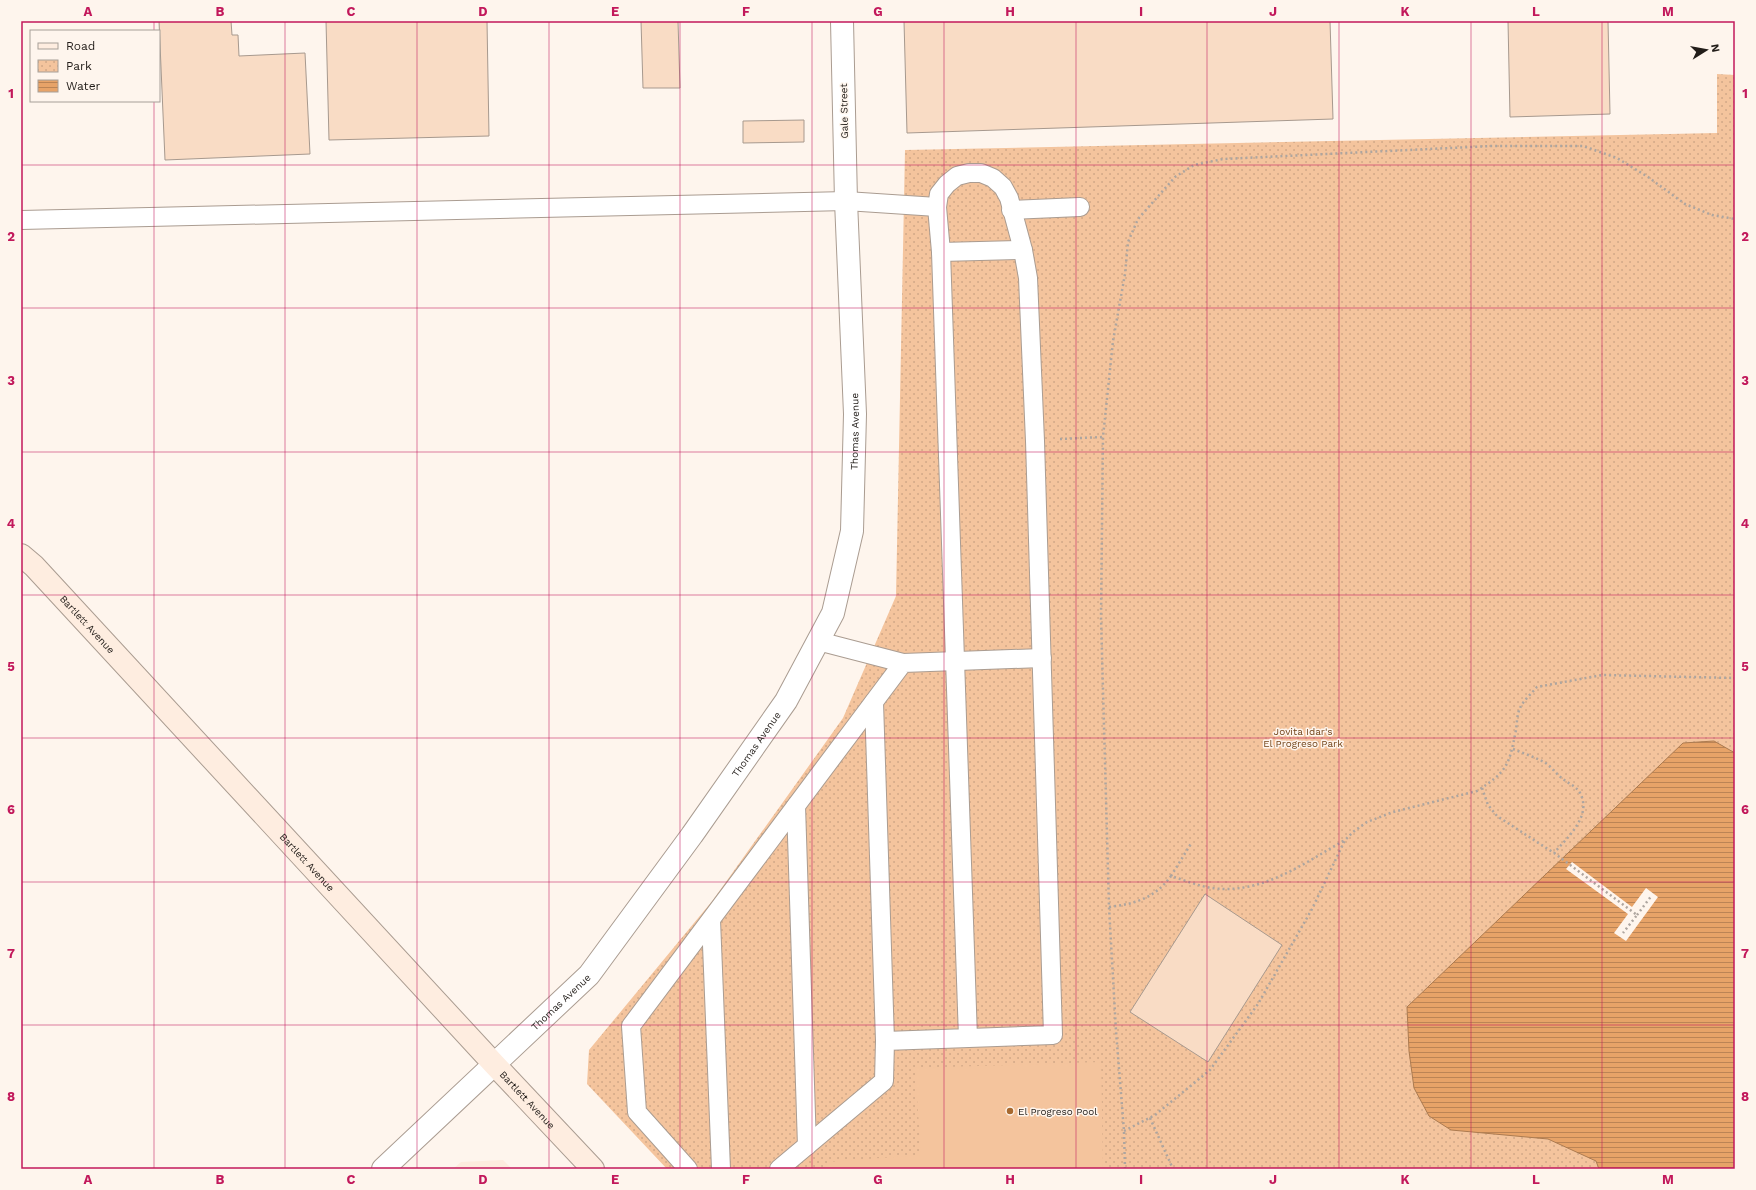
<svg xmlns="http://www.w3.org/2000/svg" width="1756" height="1190" font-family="'Work Sans',sans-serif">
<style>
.built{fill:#fdecde}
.park{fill:url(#park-dots)}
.garden{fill:#f4c49d}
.water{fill:url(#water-rules);stroke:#ac7b50}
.pier{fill:#fef5ed}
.building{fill:#f9dcc5;stroke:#a7998e}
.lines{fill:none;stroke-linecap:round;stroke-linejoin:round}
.service-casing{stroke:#aa9c91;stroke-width:20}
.tertiary-casing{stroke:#aa9c91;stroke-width:24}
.secondary-casing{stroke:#aa9c91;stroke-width:24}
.path{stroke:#ada59f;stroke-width:2.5;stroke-dasharray:2 3;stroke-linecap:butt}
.service{stroke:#fff;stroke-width:18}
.tertiary{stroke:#fff;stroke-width:22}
.secondary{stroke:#feede0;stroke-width:22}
.grid{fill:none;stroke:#c2185b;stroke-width:1;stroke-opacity:0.55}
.poi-dot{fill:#a7692f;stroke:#fef5ed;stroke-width:1.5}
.labels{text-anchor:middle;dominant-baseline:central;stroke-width:3;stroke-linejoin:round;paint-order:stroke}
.street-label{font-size:10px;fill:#221d19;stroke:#fef5ed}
.park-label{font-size:10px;fill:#73451a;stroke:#fef5ed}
.poi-label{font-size:10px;fill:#221d19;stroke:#fef5ed;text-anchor:start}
.neatline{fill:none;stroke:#c2185b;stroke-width:1.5}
.grid-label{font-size:13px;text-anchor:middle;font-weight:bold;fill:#c2185b}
</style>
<defs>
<pattern id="park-dots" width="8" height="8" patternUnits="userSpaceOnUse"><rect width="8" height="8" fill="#f4c49d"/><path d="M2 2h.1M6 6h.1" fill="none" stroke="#d1a887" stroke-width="1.8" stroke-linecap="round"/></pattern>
<pattern id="water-rules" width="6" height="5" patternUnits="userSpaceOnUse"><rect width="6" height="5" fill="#e7a368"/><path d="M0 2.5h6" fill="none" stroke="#bb8455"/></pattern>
</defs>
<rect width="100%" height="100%" fill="#fef5ed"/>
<polygon class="built" points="503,1160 512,1169 453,1169 461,1162"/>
<polygon class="park" points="1717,74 1735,75 1735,1169 667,1169 587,1084 589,1050 713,900 843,718 896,596 905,150 1717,133"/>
<polygon class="garden" points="1101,1062 1103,1169 823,1169 828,1162 921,1155 915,1068"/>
<polygon class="water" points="1714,741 1735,753 1735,1169 1599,1169 1596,1161 1548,1139 1451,1130 1429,1116 1414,1088 1409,1051 1407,1007 1683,743"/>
<polygon class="pier" points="1572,862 1632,907 1646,888 1658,897 1626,941 1614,933 1628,914 1566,869"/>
<g class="building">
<polygon points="159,21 231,21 232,35 238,35 239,56 305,53 310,154 165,160"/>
<polygon points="326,21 487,21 489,136 329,140"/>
<polygon points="641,21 678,21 680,88 643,88"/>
<polygon points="904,21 1330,21 1333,119 907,133"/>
<polygon points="1508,21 1608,21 1610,114 1510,117"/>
<polygon points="804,120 804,142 743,143 743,121"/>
<polygon points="1205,894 1282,945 1208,1062 1130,1012"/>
</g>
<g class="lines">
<defs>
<g id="service">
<polyline points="1011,210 1080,207"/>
<polyline points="21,220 846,201 937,207"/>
<polyline points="941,252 1023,250"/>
<polyline points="818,641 903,663"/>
<polyline points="874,702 885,1041"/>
<polyline points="796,806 807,1146"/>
<polyline points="711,920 721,1169"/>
<polyline points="688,1169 637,1112 631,1026 903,663 1042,658"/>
<polyline points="779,1169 884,1081 885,1041 1053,1035 1035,441 1028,278 1023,250 1009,198 1003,187 993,178 981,173 969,173 957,176 947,184 939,194 937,207 941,252 968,1038"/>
</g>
<g id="tertiary">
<path id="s1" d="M383,1169L589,975L692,835L786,701L833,613L852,531L855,414L846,201L842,21"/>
</g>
<g id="secondary">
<path id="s2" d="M21,555L34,566L494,1064L593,1169"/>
</g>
</defs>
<use href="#service" class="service-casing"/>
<use href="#tertiary" class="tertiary-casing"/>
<use href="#secondary" class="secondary-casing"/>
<g class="path">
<polyline points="1060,439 1103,437"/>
<path d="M1513,749C1523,753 1534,757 1544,762C1551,766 1556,774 1563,779C1569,784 1578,787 1581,795C1591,817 1567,838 1554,853"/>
<polyline points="1482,788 1488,805 1497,816 1554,853 1637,915 1623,933"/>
<polyline points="1171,876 1192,842"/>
<path d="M1109,907C1135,904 1155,898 1171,876C1184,880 1198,886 1212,888C1262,895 1304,863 1345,840"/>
<polyline points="1637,915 1652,895"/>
<polyline points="1150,1118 1173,1169"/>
<path d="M1124,1131L1155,1115L1210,1070L1258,1004L1312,909L1345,840L1353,832L1367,822L1393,812L1477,791C1508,771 1509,765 1516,730C1517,723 1517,714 1520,708C1523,701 1532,693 1537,687L1602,675L1735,678"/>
<polyline points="1125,1169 1124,1131 1116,1031 1109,907 1101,617 1103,437 1113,341 1125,274 1128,242 1138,219 1175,177 1194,165 1223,159 1491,146 1583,146 1617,158 1648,177 1685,204 1712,215 1735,219"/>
</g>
<use href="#service" class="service"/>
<use href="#tertiary" class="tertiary"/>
<use href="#secondary" class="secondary"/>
</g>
<path class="grid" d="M154,21V31M285,21V1169M417,21V1169M549,21V1169M680,21V1169M812,21V1169M944,21V1169M1076,21V1169M1207,21V1169M1339,21V1169M1471,21V1169M1602,21V1169M154,101V1169M21,165H1735M21,308H1735M21,452H1735M21,595H1735M21,738H1735M21,882H1735M21,1025H1735"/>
<circle class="poi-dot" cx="1010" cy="1111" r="4"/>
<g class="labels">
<g class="street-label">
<text transform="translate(844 111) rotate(-91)">Gale Street</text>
<text stroke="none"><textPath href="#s1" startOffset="904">Thomas Avenue</textPath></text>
<text stroke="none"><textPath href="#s2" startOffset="96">Bartlett Avenue</textPath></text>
<text stroke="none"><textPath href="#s1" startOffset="568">Thomas Avenue</textPath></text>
<text stroke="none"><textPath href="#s2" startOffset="420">Bartlett Avenue</textPath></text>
<text stroke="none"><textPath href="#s1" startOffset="244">Thomas Avenue</textPath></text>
<text stroke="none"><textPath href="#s2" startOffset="744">Bartlett Avenue</textPath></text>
</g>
<g class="park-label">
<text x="1303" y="731">Jovita Idar's<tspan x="1303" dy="12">El Progreso Park</tspan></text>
</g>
<g class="poi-label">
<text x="1018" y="1111">El Progreso Pool</text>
</g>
</g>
<rect width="1756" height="1190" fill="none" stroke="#fef5ed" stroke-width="44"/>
<rect x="30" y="30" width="130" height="72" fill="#fef5ed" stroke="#a69f98"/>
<rect x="38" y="43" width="20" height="6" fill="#feede0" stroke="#a69f98"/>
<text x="66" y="50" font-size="12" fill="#221d19">Road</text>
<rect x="38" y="60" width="20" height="12" fill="url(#park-dots)" stroke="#a69f98"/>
<text x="66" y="70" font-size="12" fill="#221d19">Park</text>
<rect x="38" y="80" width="20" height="12" fill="url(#water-rules)" stroke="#a69f98"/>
<text x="66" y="90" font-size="12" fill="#221d19">Water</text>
<g transform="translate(1706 50) rotate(79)" stroke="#fef5ed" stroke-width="3" paint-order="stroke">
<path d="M0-3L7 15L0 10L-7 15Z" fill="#221d19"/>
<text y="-6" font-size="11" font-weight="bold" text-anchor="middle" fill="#221d19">N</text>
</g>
<rect x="22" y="22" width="1712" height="1146" class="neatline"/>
<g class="grid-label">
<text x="88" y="16">A</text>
<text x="220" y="16">B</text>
<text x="351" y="16">C</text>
<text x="483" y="16">D</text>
<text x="615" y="16">E</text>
<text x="746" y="16">F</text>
<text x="878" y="16">G</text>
<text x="1010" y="16">H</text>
<text x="1141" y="16">I</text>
<text x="1273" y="16">J</text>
<text x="1405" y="16">K</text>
<text x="1536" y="16">L</text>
<text x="1668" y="16">M</text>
<text x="11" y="98">1</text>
<text x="1745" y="98">1</text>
<text x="11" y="241">2</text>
<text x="1745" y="241">2</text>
<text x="11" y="385">3</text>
<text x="1745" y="385">3</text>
<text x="11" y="528">4</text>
<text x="1745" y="528">4</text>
<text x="11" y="671">5</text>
<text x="1745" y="671">5</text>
<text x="11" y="814">6</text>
<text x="1745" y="814">6</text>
<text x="11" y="958">7</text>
<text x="1745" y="958">7</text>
<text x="11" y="1101">8</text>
<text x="1745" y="1101">8</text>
<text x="88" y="1184">A</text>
<text x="220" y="1184">B</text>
<text x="351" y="1184">C</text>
<text x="483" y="1184">D</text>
<text x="615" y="1184">E</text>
<text x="746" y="1184">F</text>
<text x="878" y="1184">G</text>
<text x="1010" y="1184">H</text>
<text x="1141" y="1184">I</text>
<text x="1273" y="1184">J</text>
<text x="1405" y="1184">K</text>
<text x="1536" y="1184">L</text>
<text x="1668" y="1184">M</text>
</g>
</svg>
